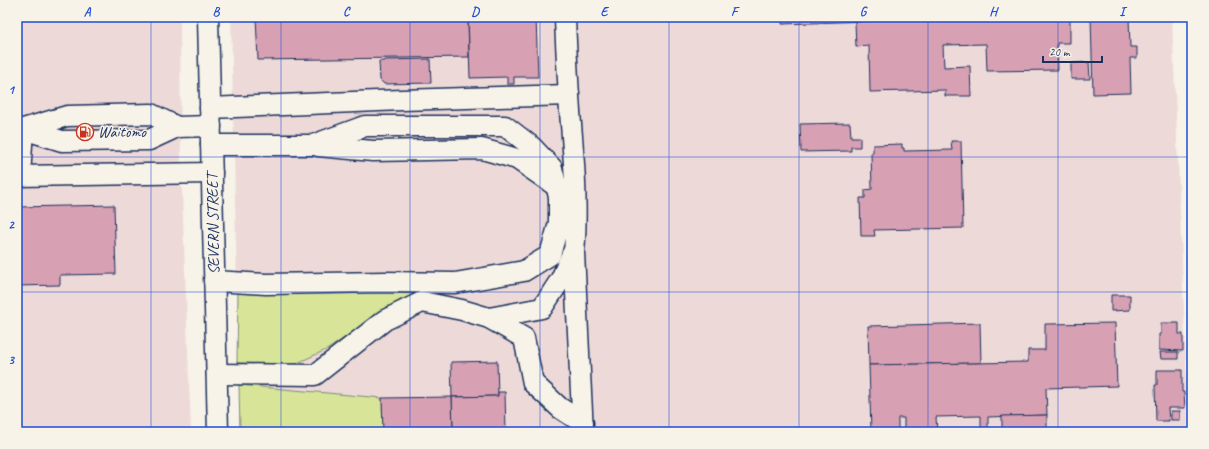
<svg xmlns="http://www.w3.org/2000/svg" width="1209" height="449" font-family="Caveat,sans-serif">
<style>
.built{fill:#eddad8}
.green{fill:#d8e598;stroke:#7a8a7b}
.building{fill:#d7a0b3;stroke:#1b2f5e}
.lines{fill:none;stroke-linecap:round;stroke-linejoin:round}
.minor-casing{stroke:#1b2f5e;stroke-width:23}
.minor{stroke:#f7f3e8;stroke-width:20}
.grid{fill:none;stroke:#1d4ed8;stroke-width:1;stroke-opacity:0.55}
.labels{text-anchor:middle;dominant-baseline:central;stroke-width:3;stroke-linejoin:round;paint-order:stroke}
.poi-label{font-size:16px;fill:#1b2f5e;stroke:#f7f3e8;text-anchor:start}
.street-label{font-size:16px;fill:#1b2f5e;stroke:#f7f3e8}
.neatline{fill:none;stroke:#1d4ed8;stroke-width:1.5}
.grid-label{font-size:13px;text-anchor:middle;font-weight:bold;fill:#1d4ed8}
</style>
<rect width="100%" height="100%" fill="#f7f3e8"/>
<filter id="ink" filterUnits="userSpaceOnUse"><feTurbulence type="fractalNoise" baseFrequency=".025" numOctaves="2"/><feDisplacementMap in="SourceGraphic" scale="8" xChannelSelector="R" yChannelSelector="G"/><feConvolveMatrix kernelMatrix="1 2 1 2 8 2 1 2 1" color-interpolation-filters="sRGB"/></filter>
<g filter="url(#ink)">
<g class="built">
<polygon points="17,17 180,17 181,163 191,432 17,432"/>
<polygon points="231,17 1172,17 1189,432 240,432"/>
</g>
<g class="green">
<polygon points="420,290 418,295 400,300 328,349 295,364 237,363 238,292"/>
<polygon points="239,385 382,398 383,432 240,432"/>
</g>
<g class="building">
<polygon points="256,17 468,17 469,57 258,60"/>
<polygon points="468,17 536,17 538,77 514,77 514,84 507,84 507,77 470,78"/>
<polygon points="782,17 870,17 870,21 782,24"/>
<polygon points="870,17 1070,17 1070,43 1057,43 1058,70 987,71 986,44 943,45 944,67 970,66 971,96 945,96 945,90 870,92 869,46 856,47 855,22 870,21"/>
<polygon points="1091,17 1129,17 1130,47 1137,47 1137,58 1130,58 1131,93 1093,94"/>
<polygon points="430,59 431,83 384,84 380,80 379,61 384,61 384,60"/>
<polygon points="1089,62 1090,79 1071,79 1071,63"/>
<polygon points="850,123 851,137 860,137 860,147 851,147 851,151 801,152 800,124"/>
<polygon points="951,141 961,141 963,228 874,230 875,236 861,236 860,198 865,198 865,190 872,189 871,153 873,153 873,145 902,144 902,148 904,148 904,151 952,150"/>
<polygon points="114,205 116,274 60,275 60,285 17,286 17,207"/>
<polygon points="1111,295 1130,295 1130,310 1111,311"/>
<polygon points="980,323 981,363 869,365 868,326"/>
<polygon points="1115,323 1117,386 1046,388 1047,415 988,417 988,432 981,432 981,416 936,417 937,432 904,432 904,418 898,418 898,432 871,432 869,365 1028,362 1028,350 1045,350 1045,324"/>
<polygon points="1161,323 1179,323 1179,334 1183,334 1183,351 1159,350 1159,334 1161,334"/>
<polygon points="1160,352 1178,352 1178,359 1161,359"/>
<polygon points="497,361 498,396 452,397 451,362"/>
<polygon points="1157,370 1182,370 1182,392 1184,392 1185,408 1168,408 1169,421 1156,421 1155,385 1157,385"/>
<polygon points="498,392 505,392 506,432 453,432 452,397 498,396"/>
<polygon points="452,397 453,432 383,432 382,398"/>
<rect x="1171" y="411" width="9" height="9"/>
<polygon points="1047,415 1047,432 1002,432 1002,416"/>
</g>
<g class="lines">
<defs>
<g id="minor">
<polyline points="208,17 218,432"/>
<path d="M565,17C566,49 568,80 570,112C574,159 578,206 574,253L583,432"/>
<polyline points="210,108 402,100 569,95"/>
<polyline points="23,129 67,116 151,114 177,127"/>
<polyline points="211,145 313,145 365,126 505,126 531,146 552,168 559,197 559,223 550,255 524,271 455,283 384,282 266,284 214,281"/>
<polyline points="318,146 373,151 482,149 517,159 556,186"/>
<polyline points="17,176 212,173"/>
<polyline points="20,176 23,129 62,141 149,140 177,127 211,126"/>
<polyline points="489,318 542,308 561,279 572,254"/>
<polyline points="217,374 315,375 385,320 422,302 462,310 489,318 524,338 533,383 560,408 583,423"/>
</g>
</defs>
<use href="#minor" class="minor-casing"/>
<use href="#minor" class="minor"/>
</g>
</g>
<path class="grid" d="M151,17V432M281,17V432M410,17V432M540,17V432M669,17V432M799,17V432M928,17V432M1058,17V432M17,157H1192M17,292H1192"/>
<defs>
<symbol id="fuel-ring" viewBox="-11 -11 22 22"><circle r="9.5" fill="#f7f3e8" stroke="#c8321e" stroke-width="1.5"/><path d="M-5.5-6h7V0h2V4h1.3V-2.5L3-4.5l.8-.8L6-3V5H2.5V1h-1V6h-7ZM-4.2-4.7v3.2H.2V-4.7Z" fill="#c8321e"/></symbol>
</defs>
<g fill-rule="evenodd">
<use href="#fuel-ring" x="75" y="122" width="20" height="20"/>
</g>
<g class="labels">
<g class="poi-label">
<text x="98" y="132">Waitomo</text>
</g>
<g class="street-label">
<text transform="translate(213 224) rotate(-91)">SEVERN STREET</text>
</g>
</g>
<rect width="1209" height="449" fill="none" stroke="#f7f3e8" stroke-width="44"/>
<path d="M1043 56v6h59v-6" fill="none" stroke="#1b2f5e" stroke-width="2"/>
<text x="1049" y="56" font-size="12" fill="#1b2f5e" stroke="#f7f3e8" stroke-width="3" paint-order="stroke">20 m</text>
<rect x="22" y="22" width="1165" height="405" class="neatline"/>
<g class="grid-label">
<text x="87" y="16">A</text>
<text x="216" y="16">B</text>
<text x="346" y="16">C</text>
<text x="475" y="16">D</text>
<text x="604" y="16">E</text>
<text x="734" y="16">F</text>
<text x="863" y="16">G</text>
<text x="993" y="16">H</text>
<text x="1122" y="16">I</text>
<text x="11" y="94">1</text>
<text x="11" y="229">2</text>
<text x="11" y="364">3</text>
</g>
</svg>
